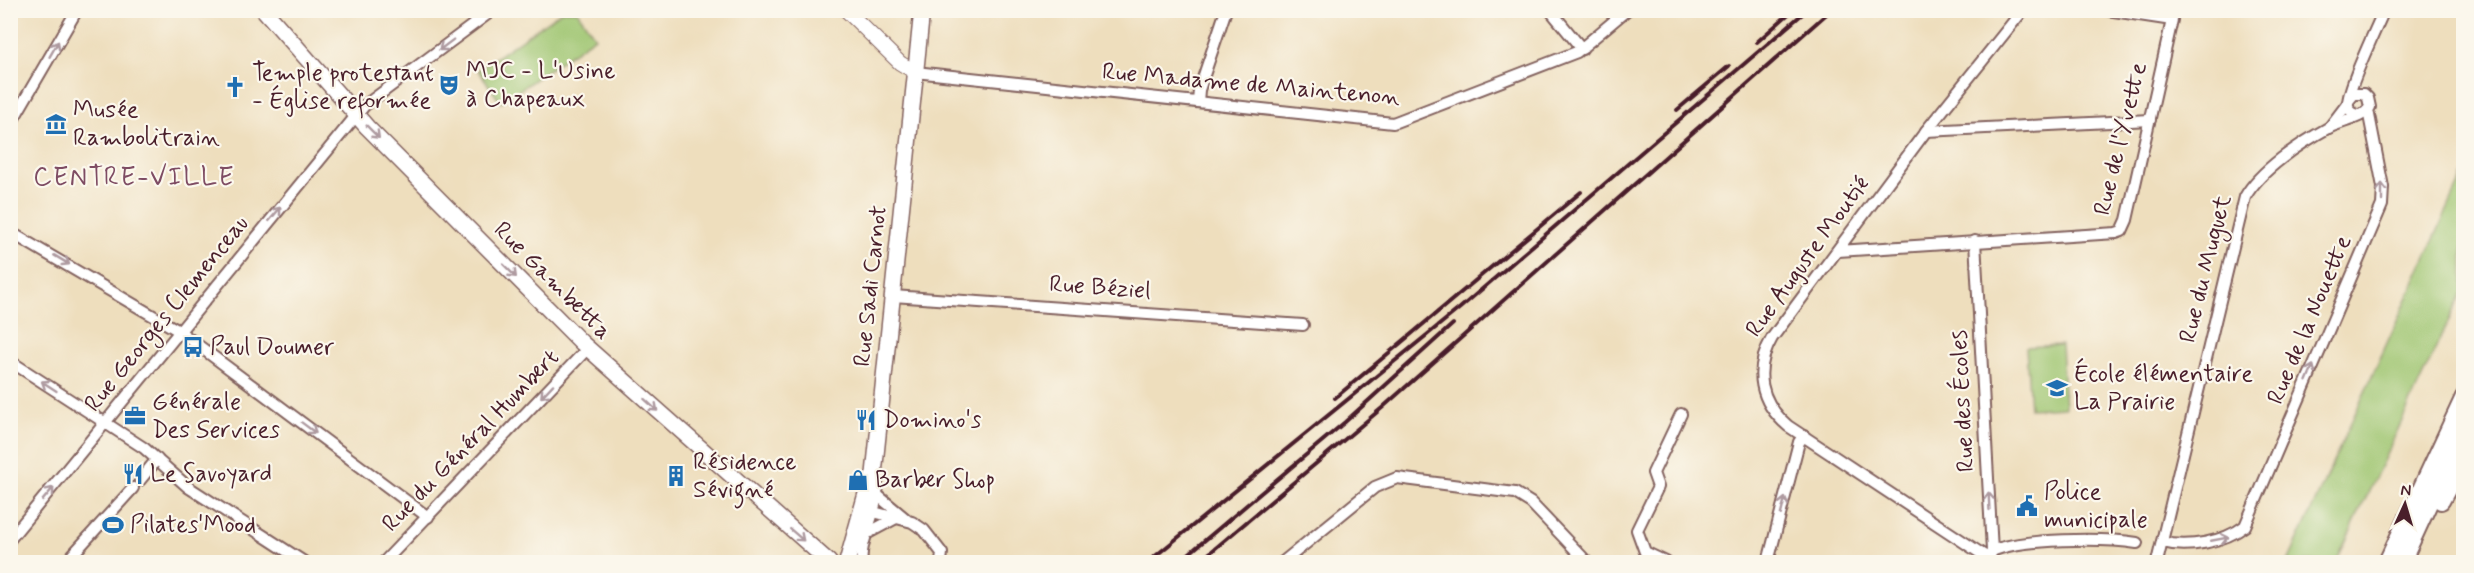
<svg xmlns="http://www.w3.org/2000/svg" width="2474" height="573" font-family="Mynerve,sans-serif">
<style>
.green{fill:#9ec570;stroke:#74724e;stroke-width:1.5}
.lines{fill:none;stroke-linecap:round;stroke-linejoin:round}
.minor-casing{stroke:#83625e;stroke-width:14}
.tertiary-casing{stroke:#83625e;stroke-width:16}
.secondary-casing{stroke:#83625e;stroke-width:18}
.primary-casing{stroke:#83625e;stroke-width:20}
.minor{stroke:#fff;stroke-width:10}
.tertiary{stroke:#fff;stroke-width:14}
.secondary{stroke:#fff;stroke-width:15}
.primary{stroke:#fff;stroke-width:16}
.rail{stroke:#4a1f2b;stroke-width:4}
.oneway{stroke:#ae9aa0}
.labels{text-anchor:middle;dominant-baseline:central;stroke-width:4.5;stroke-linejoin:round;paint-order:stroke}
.poi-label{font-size:24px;fill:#4a1f2b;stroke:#fbf7ec;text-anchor:start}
.street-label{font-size:24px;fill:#4a1f2b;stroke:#fbf7ec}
.neighbourhood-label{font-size:26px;letter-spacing:1.5px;fill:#7e4c63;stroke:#fbf7ec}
</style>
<rect width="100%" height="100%" fill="#fbf7ec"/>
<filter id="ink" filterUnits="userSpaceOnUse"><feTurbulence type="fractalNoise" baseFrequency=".0167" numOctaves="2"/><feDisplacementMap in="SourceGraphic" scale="12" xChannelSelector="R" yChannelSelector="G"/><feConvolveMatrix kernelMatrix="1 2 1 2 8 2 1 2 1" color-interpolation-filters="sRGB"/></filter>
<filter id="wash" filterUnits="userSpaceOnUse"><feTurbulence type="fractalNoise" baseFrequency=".008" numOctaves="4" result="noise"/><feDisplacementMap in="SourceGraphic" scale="24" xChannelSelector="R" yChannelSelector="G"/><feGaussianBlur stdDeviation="1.35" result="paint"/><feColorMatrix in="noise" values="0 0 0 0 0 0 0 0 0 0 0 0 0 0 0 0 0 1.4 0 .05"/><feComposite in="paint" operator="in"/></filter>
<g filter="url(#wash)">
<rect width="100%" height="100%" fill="#eedebd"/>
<g class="green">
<polygon points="562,11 577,11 595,37 501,103 478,70"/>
<polygon points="2463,175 2463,290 2336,562 2288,562"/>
<polygon points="2061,345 2065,407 2030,409 2026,347"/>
</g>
</g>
<g filter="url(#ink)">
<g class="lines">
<defs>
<g id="minor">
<polyline points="1550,10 1582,49"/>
<polyline points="915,72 1393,123 1577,52 1627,10"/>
<polyline points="1198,102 1199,90 1226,10"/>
<path d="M2359,115C2354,114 2350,112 2348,107C2344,95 2377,27 2384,10"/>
<polyline points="10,125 77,10"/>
<polyline points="2329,128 2348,103"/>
<polyline points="1926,131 2150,120"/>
<polyline points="10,232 179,331 428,517"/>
<polyline points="1975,241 1992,551 1989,558"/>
<polyline points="1838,251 2116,233 2122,231 2127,220 2172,20 2107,10"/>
<polyline points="893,296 1303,325"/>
<polyline points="10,361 144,448 188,487 304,562"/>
<polyline points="140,480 157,459"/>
<polyline points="876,494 906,519"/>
<polyline points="862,509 912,522 924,530 942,553 941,562"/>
<polyline points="868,533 896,518"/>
<polyline points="10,539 364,106 493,10"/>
<path d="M2162,542C2188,549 2224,542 2245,526L2382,205L2383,187L2368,110"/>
<path d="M1992,551C2022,538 2104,538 2137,543"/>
<polyline points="66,562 133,488"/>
<polyline points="384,562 587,349"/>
<path d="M862,562C858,539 887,497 874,474"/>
<polyline points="1283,562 1375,487 1397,478 1515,493 1531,503 1587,562"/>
<polyline points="1666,562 1645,552 1637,530 1658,487 1653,473 1681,414"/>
<polyline points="1768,562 1799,442 1804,436"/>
<path d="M1994,562L1788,426C1760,402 1753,371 1772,338L1926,131L2023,10"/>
<path d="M2157,562L2245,197C2260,170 2301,143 2328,128C2341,121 2363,119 2370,107L2368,98L2364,94H2354L2349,100"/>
</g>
<polyline id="tertiary" points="846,10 900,63 915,72"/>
<g id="secondary">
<polyline points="264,10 367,127 582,343 829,562"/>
<polyline points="847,562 869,483 874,474 922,10"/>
</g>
<g id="primary">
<polyline points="2441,501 2464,459"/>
<polyline points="2387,562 2464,397"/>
<polyline points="2402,562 2464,427"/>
</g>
</defs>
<use href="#minor" class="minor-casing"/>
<use href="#tertiary" class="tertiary-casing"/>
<use href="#secondary" class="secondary-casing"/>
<use href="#primary" class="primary-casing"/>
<use href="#minor" class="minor"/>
<use href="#tertiary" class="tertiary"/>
<use href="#secondary" class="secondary"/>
<use href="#primary" class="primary"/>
<g class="rail">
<polyline points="1757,42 1793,10"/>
<polyline points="1677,110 1729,66"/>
<polyline points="1335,398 1581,192"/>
<polyline points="1148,562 1460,308 1807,10"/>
<polyline points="1179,562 1345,422 1453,324"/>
<polyline points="1199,562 1382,408 1831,10"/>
</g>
</g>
<defs><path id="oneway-shaft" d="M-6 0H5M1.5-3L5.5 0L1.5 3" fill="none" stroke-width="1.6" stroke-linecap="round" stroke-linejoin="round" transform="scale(1.5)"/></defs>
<g class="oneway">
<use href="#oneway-shaft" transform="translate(446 45) rotate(143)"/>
<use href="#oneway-shaft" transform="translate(54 49) rotate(-60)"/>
<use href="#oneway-shaft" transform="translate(373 132) rotate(45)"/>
<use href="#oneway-shaft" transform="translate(2382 192) rotate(-90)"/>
<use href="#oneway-shaft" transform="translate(275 214) rotate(-50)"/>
<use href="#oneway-shaft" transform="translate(62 260) rotate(31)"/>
<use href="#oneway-shaft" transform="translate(510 271) rotate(45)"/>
<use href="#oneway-shaft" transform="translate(2310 373) rotate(-67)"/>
<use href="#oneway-shaft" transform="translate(49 386) rotate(-147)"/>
<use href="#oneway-shaft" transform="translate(547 391) rotate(133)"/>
<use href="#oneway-shaft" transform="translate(651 405) rotate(42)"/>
<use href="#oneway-shaft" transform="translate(309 428) rotate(37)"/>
<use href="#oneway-shaft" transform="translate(48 494) rotate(-50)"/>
<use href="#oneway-shaft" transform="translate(1989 501) rotate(-93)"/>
<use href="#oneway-shaft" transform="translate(1783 506) rotate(-76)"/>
<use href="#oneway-shaft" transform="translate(797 535) rotate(41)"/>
<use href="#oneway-shaft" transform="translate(2220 539) rotate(-11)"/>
</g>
</g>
<defs>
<symbol id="theatre-bare" viewBox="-9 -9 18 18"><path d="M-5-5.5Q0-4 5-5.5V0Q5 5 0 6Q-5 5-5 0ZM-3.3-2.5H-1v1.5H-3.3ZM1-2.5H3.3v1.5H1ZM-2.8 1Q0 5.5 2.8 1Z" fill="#1f6fb2" stroke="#fbf7ec" stroke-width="2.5" paint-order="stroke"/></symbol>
<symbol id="church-bare" viewBox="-9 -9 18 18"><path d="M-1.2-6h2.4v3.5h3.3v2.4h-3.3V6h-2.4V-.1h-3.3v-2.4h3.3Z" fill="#1f6fb2" stroke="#fbf7ec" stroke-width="2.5" paint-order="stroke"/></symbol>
<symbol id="museum-bare" viewBox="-9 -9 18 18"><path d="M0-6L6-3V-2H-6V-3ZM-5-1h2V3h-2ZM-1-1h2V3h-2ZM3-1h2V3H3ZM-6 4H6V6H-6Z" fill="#1f6fb2" stroke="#fbf7ec" stroke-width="2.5" paint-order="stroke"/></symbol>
<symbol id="bus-bare" viewBox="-9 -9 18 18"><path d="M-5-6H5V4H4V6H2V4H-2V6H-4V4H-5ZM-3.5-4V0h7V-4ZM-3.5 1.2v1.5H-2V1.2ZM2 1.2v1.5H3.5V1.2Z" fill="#1f6fb2" stroke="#fbf7ec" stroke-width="2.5" paint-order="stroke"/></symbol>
<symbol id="school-bare" viewBox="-9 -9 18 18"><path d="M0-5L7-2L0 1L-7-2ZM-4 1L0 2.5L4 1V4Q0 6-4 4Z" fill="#1f6fb2" stroke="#fbf7ec" stroke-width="2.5" paint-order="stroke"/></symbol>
<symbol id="office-bare" viewBox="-9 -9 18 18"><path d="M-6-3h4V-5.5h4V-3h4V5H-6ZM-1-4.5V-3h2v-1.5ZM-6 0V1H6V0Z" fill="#1f6fb2" stroke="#fbf7ec" stroke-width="2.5" paint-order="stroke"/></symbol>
<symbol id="restaurant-bare" viewBox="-9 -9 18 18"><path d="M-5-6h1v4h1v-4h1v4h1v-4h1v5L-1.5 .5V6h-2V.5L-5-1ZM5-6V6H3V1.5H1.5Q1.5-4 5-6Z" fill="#1f6fb2" stroke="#fbf7ec" stroke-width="2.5" paint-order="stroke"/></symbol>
<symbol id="building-bare" viewBox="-9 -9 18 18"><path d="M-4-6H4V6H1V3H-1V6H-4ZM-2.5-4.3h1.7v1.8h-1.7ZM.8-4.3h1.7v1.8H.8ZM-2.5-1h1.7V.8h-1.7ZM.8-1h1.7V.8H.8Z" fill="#1f6fb2" stroke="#fbf7ec" stroke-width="2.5" paint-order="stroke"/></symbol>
<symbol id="shop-bare" viewBox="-9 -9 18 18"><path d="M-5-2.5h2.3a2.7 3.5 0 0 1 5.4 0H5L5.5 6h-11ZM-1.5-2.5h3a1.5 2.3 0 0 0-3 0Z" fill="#1f6fb2" stroke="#fbf7ec" stroke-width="2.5" paint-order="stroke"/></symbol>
<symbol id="civic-bare" viewBox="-9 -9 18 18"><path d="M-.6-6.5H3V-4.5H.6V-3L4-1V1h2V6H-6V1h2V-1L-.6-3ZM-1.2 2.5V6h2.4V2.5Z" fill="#1f6fb2" stroke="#fbf7ec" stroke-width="2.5" paint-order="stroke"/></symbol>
<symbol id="stadium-bare" viewBox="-9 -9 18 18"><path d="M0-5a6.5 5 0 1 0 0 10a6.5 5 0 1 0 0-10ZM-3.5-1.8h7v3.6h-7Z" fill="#1f6fb2" stroke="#fbf7ec" stroke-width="2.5" paint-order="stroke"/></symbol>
</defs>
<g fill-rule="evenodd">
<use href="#theatre-bare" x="434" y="70" width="30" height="30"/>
<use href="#church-bare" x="220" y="72" width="30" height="30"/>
<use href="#museum-bare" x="41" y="109" width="30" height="30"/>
<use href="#bus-bare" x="178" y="332" width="30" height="30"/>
<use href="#school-bare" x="2042" y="373" width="30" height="30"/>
<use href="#office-bare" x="120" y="401" width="30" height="30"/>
<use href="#restaurant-bare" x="851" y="405" width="30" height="30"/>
<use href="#restaurant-bare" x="118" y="459" width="30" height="30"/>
<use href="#building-bare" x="661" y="461" width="30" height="30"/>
<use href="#shop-bare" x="843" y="465" width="30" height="30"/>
<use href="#civic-bare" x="2012" y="491" width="30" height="30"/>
<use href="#stadium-bare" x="98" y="510" width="30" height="30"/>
</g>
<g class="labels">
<g class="poi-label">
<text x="466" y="71">MJC - L'Usine<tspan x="466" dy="28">à Chapeaux</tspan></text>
<text x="252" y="73">Temple protestant<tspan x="252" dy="28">- Église reformée</tspan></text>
<text x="73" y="110">Musée<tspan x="73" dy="28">Rambolitrain</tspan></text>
<text x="210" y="347">Paul Doumer</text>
<text x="2074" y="374">École élémentaire<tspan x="2074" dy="28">La Prairie</tspan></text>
<text x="152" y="402">Générale<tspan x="152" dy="28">Des Services</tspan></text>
<text x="883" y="420">Domino's</text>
<text x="693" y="462">Résidence<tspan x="693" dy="28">Sévigné</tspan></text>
<text x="150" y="474">Le Savoyard</text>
<text x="875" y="480">Barber Shop</text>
<text x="2044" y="492">Police<tspan x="2044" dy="28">municipale</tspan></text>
<text x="130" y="525">Pilates'Mood</text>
</g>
<g class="street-label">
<text transform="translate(1251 85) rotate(5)">Rue Madame de Maintenon</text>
<text transform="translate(2121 139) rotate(-76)">Rue de l'Yvette</text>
<text transform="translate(1808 257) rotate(-54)">Rue Auguste Moutié</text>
<text transform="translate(2206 269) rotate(-76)">Rue du Muguet</text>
<text transform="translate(552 281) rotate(45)">Rue Gambetta</text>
<text transform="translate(871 286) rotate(-84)">Rue Sadi Carnot</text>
<text transform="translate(1100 288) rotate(4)">Rue Béziel</text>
<text transform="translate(167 314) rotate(-51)">Rue Georges Clemenceau</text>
<text transform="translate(2310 320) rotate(-67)">Rue de la Nouette</text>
<text transform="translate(1963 401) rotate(-93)">Rue des Écoles</text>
<text transform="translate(471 441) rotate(-46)">Rue du Général Humbert</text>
</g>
<g class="neighbourhood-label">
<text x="134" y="178">CENTRE-VILLE</text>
</g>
</g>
<rect width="2474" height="573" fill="none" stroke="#fbf7ec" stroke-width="36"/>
<g transform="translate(2405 504) rotate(4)" stroke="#fbf7ec" stroke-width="4.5" paint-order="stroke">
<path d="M0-4.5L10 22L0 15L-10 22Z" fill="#4a1f2b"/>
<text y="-9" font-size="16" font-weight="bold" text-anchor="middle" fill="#4a1f2b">N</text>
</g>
</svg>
